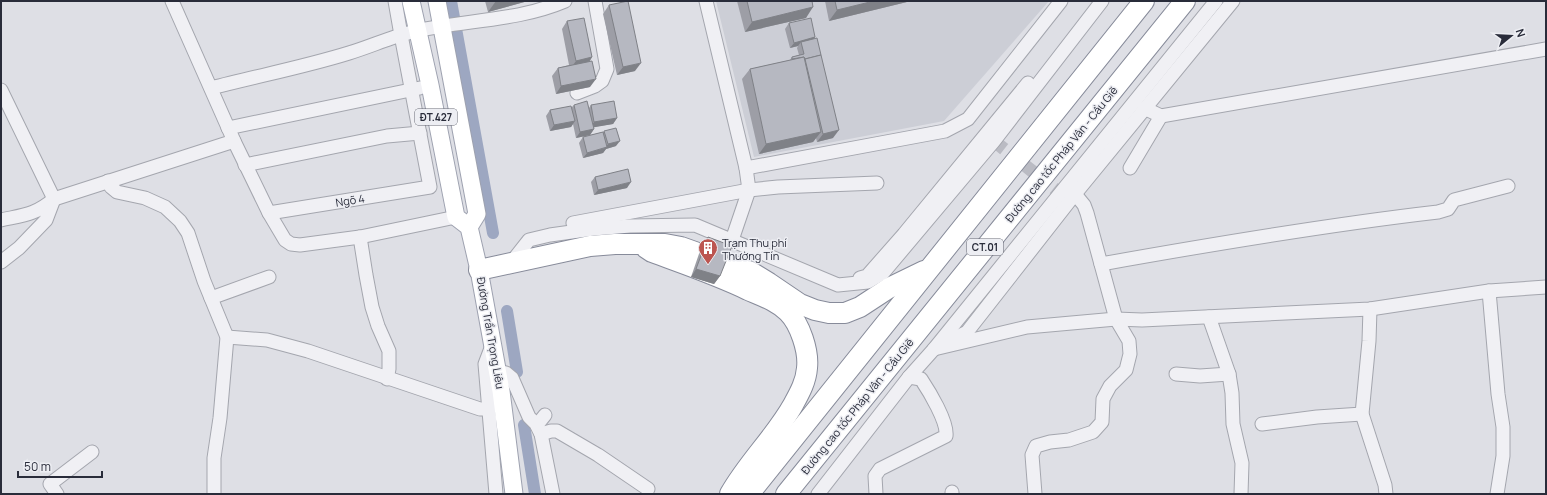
<svg xmlns="http://www.w3.org/2000/svg" width="1547" height="495" font-family="Manrope,sans-serif">
<style>
.built{fill:#ccced6}
.lines{fill:none;stroke-linecap:round;stroke-linejoin:round}
.canal{stroke:#9da7c1;stroke-width:12}
.minor-tunnel{stroke:#babbc3;stroke-width:13;stroke-dasharray:13 6;stroke-linecap:butt}
.minor-casing{stroke:#a4a6ae;stroke-width:15}
.major-casing{stroke:#9ea2b0;stroke-width:19}
.highway-casing{stroke:#878b9a;stroke-width:22}
.minor{stroke:#f0f0f4;stroke-width:13}
.major{stroke:#fff;stroke-width:17}
.highway{stroke:#fff;stroke-width:20}
.wall{fill:#9d9ea6}
.shaded-wall{fill:#7f8187}
.building{fill:#b6b8c1;stroke:#7f8187}
.labels{text-anchor:middle;dominant-baseline:central;stroke-width:3;stroke-linejoin:round;paint-order:stroke}
.shield{fill:#edeef3;stroke:#646672;stroke-width:1}
.shield-label{font-size:10px;font-weight:bold;fill:#292c3a}
.street-label{font-size:11px;fill:#292c3a;stroke:#edeef3}
.poi-label{font-size:11px;fill:#292c3a;stroke:#edeef3;text-anchor:start}
</style>
<rect width="100%" height="100%" fill="#dedfe5"/>
<polygon class="built" points="716,1 1049,1 944,121 754,157"/>
<g class="lines">
<g class="canal">
<polyline points="451,1 493,233"/>
<polyline points="507,311 517,372"/>
<polyline points="524,425 535,494"/>
</g>
<polyline class="minor-tunnel" points="994,141 1060,193"/>
<defs>
<g id="minor">
<polyline points="172,1 234,141 269,213 285,240 291,244 300,245 360,237 456,217"/>
<polyline points="706,1 746,168 945,131 968,119 1061,1"/>
<path d="M211,88C257,76 304,67 349,53C372,46 393,36 416,31C465,20 518,21 565,1"/>
<polyline points="1,90 54,199 46,220 19,248 1,262"/>
<polyline points="577,93 595,86 602,81 607,69 595,1"/>
<polyline points="1144,108 1161,116 1546,49"/>
<polyline points="228,128 420,88"/>
<polyline points="245,165 387,136 420,133"/>
<polyline points="1130,168 1161,116"/>
<polyline points="108,181 111,187 117,192 145,198 165,207 180,221 188,233 204,281 227,337 220,418 214,458 214,494"/>
<polyline points="269,213 430,187 401,35 395,1"/>
<path d="M1,220C24,215 35,215 54,199L234,141"/>
<polyline points="573,223 749,190 778,187 877,183"/>
<polyline points="360,237 366,275 372,307 378,326 389,351 389,369 387,379"/>
<polyline points="732,240 749,190 746,168"/>
<polyline points="510,264 529,240 550,235 593,229 630,226 695,225 838,285 868,282 883,273 994,141 1102,1"/>
<path d="M1101,264C1213,244 1325,225 1438,212L1448,209L1454,200L1508,186"/>
<polyline points="860,278 867,276 904,234 1028,83"/>
<polyline points="1489,291 1498,394 1503,427 1503,456 1497,494"/>
<polyline points="211,298 269,277"/>
<polyline points="1370,309 1369,341 1362,414 1385,485 1386,494"/>
<polyline points="1209,317 1229,374 1232,393 1233,424 1242,463 1241,494"/>
<polyline points="227,337 267,340 308,351 480,409 483,409 489,407"/>
<polyline points="949,341 967,332 1075,194 1233,1"/>
<polyline points="493,343 485,364 496,494"/>
<polyline points="934,349 1027,327 1116,319 1142,320 1370,309 1489,291 1546,287"/>
<polyline points="498,371 506,373 512,378 529,417 536,424 541,434 553,494"/>
<polyline points="1176,374 1200,376 1229,374"/>
<polyline points="1262,424 1317,417 1362,414"/>
<polyline points="537,425 545,415"/>
<polyline points="541,434 551,431 557,431 598,455 648,489"/>
<polyline points="952,492 952,494"/>
<polyline points="57,494 50,484 92,452"/>
<polyline points="818,494 909,377 934,349 1216,1"/>
<path d="M876,494L875,476L880,469L946,436C948,422 929,391 921,379L909,377"/>
<polyline points="1035,494 1032,455 1036,446 1050,442 1069,440 1093,432 1102,422 1103,399 1110,386 1126,370 1130,354 1129,341 1116,319 1087,213 1084,205 1075,194"/>
</g>
<g id="major">
<polyline points="411,1 430,85 456,217 469,227 479,270 501,391 514,494"/>
<polyline points="437,1 477,214 469,227"/>
</g>
<g id="highway">
<path d="M646,248L652,252C684,264 717,275 748,290C762,296 777,301 788,312C800,324 809,351 807,368C806,382 799,394 793,405C775,437 748,462 730,494"/>
<polyline points="479,270 590,246 615,244 665,244 681,247 751,272 769,283 800,304 815,310 829,313 845,313 860,307 889,288 924,271"/>
<polyline points="749,494 1144,1"/>
<polyline points="786,494 1185,1"/>
</g>
</defs>
<use href="#minor" class="minor-casing"/>
<use href="#major" class="major-casing"/>
<use href="#highway" class="highway-casing"/>
<use href="#minor" class="minor"/>
<use href="#major" class="major"/>
<use href="#highway" class="highway"/>
</g>
<g class="wall">
<polygon points="485,1 528,1 488,12"/>
<polygon points="737,1 812,1 806,18 745,32"/>
<polygon points="825,1 911,1 829,21"/>
<polygon points="609,5 635,71 617,75 603,14"/>
<polygon points="567,21 592,57 590,61 590,87 556,94 552,76 558,68 569,65 562,29"/>
<polygon points="789,23 815,37 814,39 833,138 817,142 816,138 813,142 759,154 742,79 750,69 790,60 792,57 799,55 797,48 798,46 790,48 785,29"/>
<polygon points="574,105 589,108 591,105 617,118 613,124 593,127 594,129 590,135 576,138 573,124 571,127 550,131 546,116 550,110 572,107"/>
<polygon points="604,131 616,146 606,149 603,153 583,158 579,143 583,137 603,132"/>
<polygon points="595,177 627,188 594,195 591,182"/>
<polygon points="708,237 720,276 714,284 691,277 702,245"/>
</g>
<g class="shaded-wall">
<polygon points="496,1 528,1 488,12"/>
<polygon points="874,1 911,1 829,21 837,10"/>
<polygon points="813,7 806,18 745,32 752,22"/>
<polygon points="815,37 811,43 801,42 798,46 790,48 794,43"/>
<polygon points="592,57 587,65 570,69 576,61"/>
<polygon points="641,63 635,71 617,75 623,67"/>
<polygon points="596,79 590,87 556,94 561,86"/>
<polygon points="617,118 613,124 590,128 594,122"/>
<polygon points="575,121 571,127 550,131 554,125"/>
<polygon points="594,129 590,135 576,138 580,132"/>
<polygon points="839,130 833,138 817,142 823,134"/>
<polygon points="821,132 813,142 759,154 766,144"/>
<polygon points="620,141 616,146 606,149 603,153 583,158 587,153 605,148 608,144"/>
<polygon points="631,182 627,188 594,195 598,190"/>
<polygon points="696,269 720,276 714,284 691,277"/>
</g>
<g class="building">
<polygon points="628,1 641,63 623,67 609,5"/>
<polygon points="747,1 812,1 813,7 752,22"/>
<polygon points="835,1 874,1 837,10"/>
<polygon points="584,18 592,57 576,61 567,21"/>
<polygon points="811,18 815,37 794,43 789,23"/>
<polygon points="817,38 821,55 805,59 804,57 792,59 792,57 804,54 801,42"/>
<polygon points="821,55 839,130 823,134 805,59"/>
<polygon points="804,57 821,132 766,144 750,69"/>
<polygon points="592,61 596,79 561,86 558,68"/>
<polygon points="587,101 594,129 580,132 574,105"/>
<polygon points="614,101 617,118 594,122 591,105"/>
<polygon points="571,106 575,121 554,125 550,110"/>
<polygon points="616,128 620,141 608,144 604,131"/>
<polygon points="603,132 607,147 587,153 583,137"/>
<polygon points="628,169 631,182 598,190 595,177"/>
<polygon points="708,237 732,246 720,276 696,269"/>
</g>
<defs>
<symbol id="building-pin" viewBox="-11 -11 22 30"><path d="M0 17L-7.5 6A9.5 9.5 0 1 1 7.5 6Z" fill="#bc5550" stroke="#edeef3"/><path d="M-4-6H4V6H1V3H-1V6H-4ZM-2.5-4.3h1.7v1.8h-1.7ZM.8-4.3h1.7v1.8H.8ZM-2.5-1h1.7V.8h-1.7ZM.8-1h1.7V.8H.8Z" fill="#fff"/></symbol>
</defs>
<g fill-rule="evenodd">
<use href="#building-pin" x="697" y="237" width="22" height="30"/>
</g>
<g class="labels">
<g class="shield">
<rect x="415" y="109" width="42" height="16" rx="3"/>
<rect x="967" y="239" width="36" height="16" rx="3"/>
</g>
<g class="shield-label">
<text x="436" y="117">ĐT.427</text>
<text x="985" y="247">CT.01</text>
</g>
<g class="street-label">
<text transform="translate(1061 154) rotate(-51)">Đường cao tốc Pháp Vân - Cầu Giẽ</text>
<text transform="translate(350 200) rotate(-9)">Ngõ 4</text>
<text transform="translate(491 333) rotate(80)">Đường Trần Trọng Liêu</text>
<text transform="translate(857 406) rotate(-51)">Đường cao tốc Pháp Vân - Cầu Giẽ</text>
</g>
<g class="poi-label">
<text x="722" y="242">Trạm Thu phí<tspan x="722" dy="13">Thường Tín</tspan></text>
</g>
</g>
<rect width="1547" height="495" fill="none" stroke="#292c3a" stroke-width="4"/>
<g transform="translate(1511 36) rotate(72)" stroke="#edeef3" stroke-width="3" paint-order="stroke">
<path d="M0-3L7 15L0 10L-7 15Z" fill="#292c3a"/>
<text y="-6" font-size="11" font-weight="bold" text-anchor="middle" fill="#292c3a">N</text>
</g>
<path d="M18 471v6h84v-6" fill="none" stroke="#292c3a" stroke-width="2"/>
<text x="24" y="471" font-size="12" fill="#292c3a" stroke="#edeef3" stroke-width="3" paint-order="stroke">50 m</text>
</svg>
